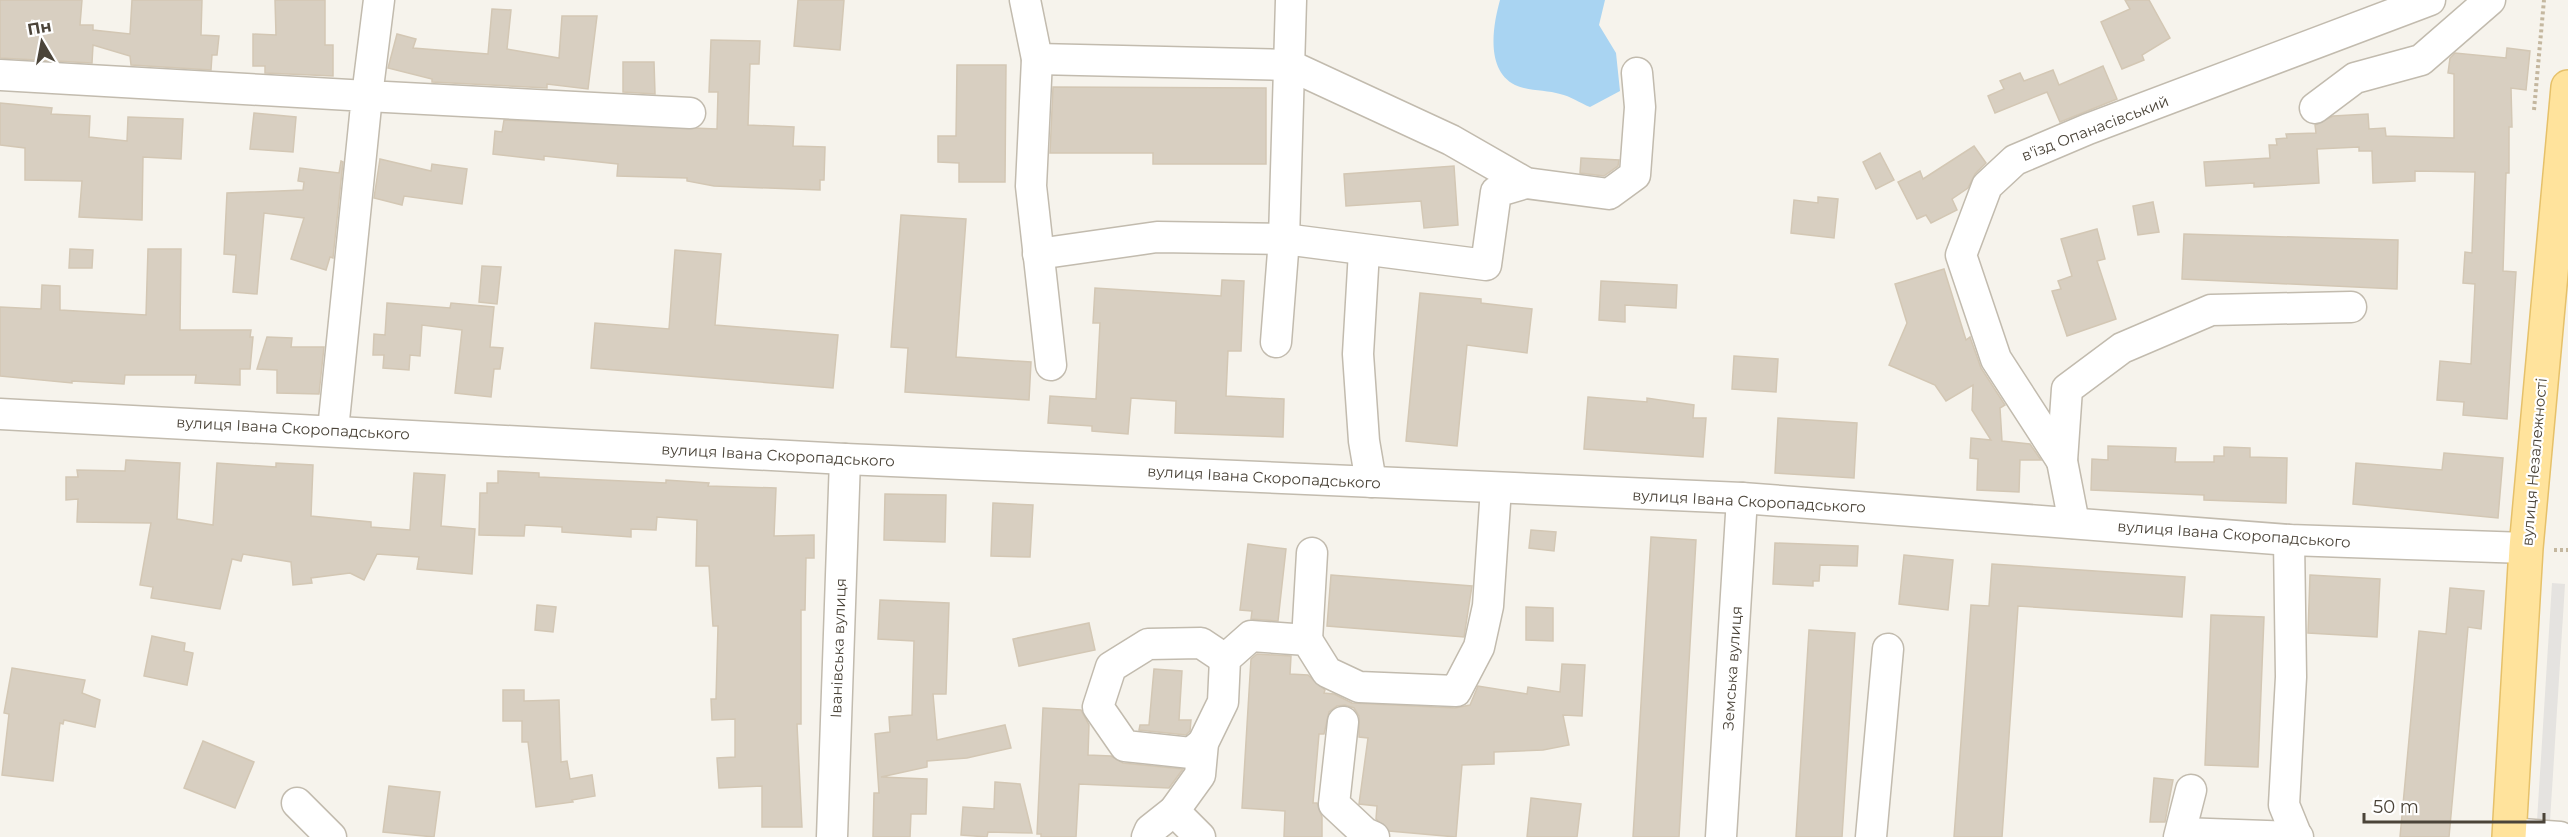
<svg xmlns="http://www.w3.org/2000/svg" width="2568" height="837" font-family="Montserrat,sans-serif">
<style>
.parking{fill:#e5e3e0}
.water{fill:#a9d4f2}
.building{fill:#d8cfc1;stroke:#d3c7b4;stroke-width:1.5}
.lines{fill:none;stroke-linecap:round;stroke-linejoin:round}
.minor-casing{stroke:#c2bbae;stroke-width:33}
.major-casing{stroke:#e6c16a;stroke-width:36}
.path{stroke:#c4b79f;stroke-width:4;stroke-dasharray:3 3;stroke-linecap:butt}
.minor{stroke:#fff;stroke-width:30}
.major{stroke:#ffe39c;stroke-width:33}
.labels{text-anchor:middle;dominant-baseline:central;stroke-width:4.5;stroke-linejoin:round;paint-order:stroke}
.street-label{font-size:15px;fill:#4b4439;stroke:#fff}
</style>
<rect width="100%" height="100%" fill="#f6f3ec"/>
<polygon class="parking" points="2552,583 2565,584 2549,837 2536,837"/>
<path class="water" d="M1500,0H1605L1599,25L1616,53L1620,91L1590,107C1580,103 1570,96 1560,94C1547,90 1527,91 1515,85C1485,70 1493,25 1500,0Z"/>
<g class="building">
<polygon points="0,0 82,0 80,25 93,25 93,30 130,34 132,0 202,0 201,35 219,36 217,55 212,55 211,70 131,65 130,56 93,45 92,63 0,58"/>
<polygon points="275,0 325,0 325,45 333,45 333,76 265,73 265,66 253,66 253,34 276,35"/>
<polygon points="798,0 844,0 840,50 794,46"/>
<polygon points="2125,0 2149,0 2170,38 2142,55 2144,60 2122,69 2101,22 2130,9"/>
<polygon points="492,9 511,10 507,49 559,58 562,16 597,16 588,89 547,84 547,88 432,82 432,79 388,68 397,34 416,39 413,48 488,54"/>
<polygon points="711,40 760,41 759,64 750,64 748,125 794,127 793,146 825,147 824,180 820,180 820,190 714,186 687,181 687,178 617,176 618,164 544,156 544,160 493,154 495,131 502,132 504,120 717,129 718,92 709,92"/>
<polygon points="2507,48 2530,51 2526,90 2511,88 2512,127 2509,127 2509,173 2506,173 2503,271 2516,272 2507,419 2463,415 2464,402 2437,400 2440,361 2471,364 2475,284 2463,283 2465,252 2472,253 2475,172 2415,171 2415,181 2373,183 2372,151 2359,151 2359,147 2317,149 2319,183 2254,187 2254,183 2206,186 2204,162 2270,158 2269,145 2277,145 2276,139 2287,138 2286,134 2316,133 2315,125 2333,116 2368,114 2369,129 2385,128 2386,136 2454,138 2454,74 2448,73 2450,58 2455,53 2506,58"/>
<polygon points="623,62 654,62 655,94 623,92"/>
<polygon points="957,65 1006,65 1005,182 959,182 959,163 938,162 938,136 956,136"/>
<polygon points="2103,66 2117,99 2060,122 2047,92 1995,113 1988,96 2004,89 2000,81 2020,73 2024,81 2053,70 2059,85"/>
<polygon points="1053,87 1266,88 1266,164 1153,164 1153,153 1050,153"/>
<polygon points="0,103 52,108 51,114 90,116 89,137 127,141 128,117 183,119 181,159 143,157 142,220 79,217 82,181 25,180 25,148 0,145"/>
<polygon points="254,113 296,117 293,152 250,149"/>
<polygon points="1974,146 1986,163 1975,174 1968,188 1952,199 1957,210 1931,223 1926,215 1917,219 1898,182 1920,171 1923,179"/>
<polygon points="1880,153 1894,180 1876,189 1863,162"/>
<polygon points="1581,158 1619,160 1618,166 1604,176 1580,173"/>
<polygon points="380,159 431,171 432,164 467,169 462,204 404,196 402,205 374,198"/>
<polygon points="341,161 343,162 333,258 330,257 326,270 291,259 304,218 264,213 257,294 233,292 236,255 224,254 227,193 303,190 304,182 298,181 300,168 339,173"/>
<polygon points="1454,166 1458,225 1424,228 1421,201 1346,206 1344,174"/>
<polygon points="1818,197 1838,199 1834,238 1791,233 1794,200 1818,203"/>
<polygon points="2153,202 2159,232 2138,235 2133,206"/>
<polygon points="901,215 966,219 956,357 1031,362 1029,400 905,392 908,348 891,347"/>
<polygon points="2097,229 2105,259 2097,261 2116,319 2067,336 2052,291 2061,289 2058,281 2072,276 2061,239"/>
<polygon points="2184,234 2398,240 2397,289 2182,279"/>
<polygon points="70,249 93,250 92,268 69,268"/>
<polygon points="148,249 181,249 180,330 251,330 250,337 253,337 250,369 240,369 240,385 195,383 196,375 125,375 124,384 72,381 72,383 0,376 0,307 41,309 42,285 60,286 60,310 146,315"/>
<polygon points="675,250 721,254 715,325 838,335 833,388 591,368 595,323 669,329"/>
<polygon points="482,266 501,267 497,304 479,302"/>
<polygon points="1944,269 1966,340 1970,337 1981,368 2005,405 2000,408 2002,441 2030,444 2041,460 2020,460 2019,492 1977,490 1978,459 1970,458 1971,438 1991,440 1972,410 1973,385 1946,401 1935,385 1889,365 1907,323 1895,284"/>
<polygon points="1222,280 1244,281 1241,351 1228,351 1226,396 1284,399 1283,437 1175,433 1176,401 1131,398 1128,434 1092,431 1092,426 1048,423 1050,396 1096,399 1100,323 1093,323 1095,288 1221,296"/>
<polygon points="1601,281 1677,285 1676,308 1625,305 1625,322 1599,320"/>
<polygon points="1420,293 1481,299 1481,303 1532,309 1527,353 1467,345 1457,446 1406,441"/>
<polygon points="387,303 450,308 451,303 494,307 490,347 503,348 500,369 494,369 491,397 455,393 462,330 422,325 420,356 410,355 409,370 383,368 384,355 373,355 374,334 385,335"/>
<polygon points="267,337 292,338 291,347 324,347 319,394 277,393 277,370 257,369"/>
<polygon points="1734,356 1778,359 1776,392 1732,389"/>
<polygon points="1588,397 1647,402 1647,398 1694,405 1693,418 1706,418 1703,457 1584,449"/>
<polygon points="1778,418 1857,423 1854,478 1775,473"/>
<polygon points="2108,446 2176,448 2175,462 2214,462 2214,456 2224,456 2224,447 2250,448 2250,457 2287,458 2286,503 2204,500 2204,495 2091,490 2092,459 2108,460"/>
<polygon points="2444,453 2503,458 2498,518 2353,504 2356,463 2442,470"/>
<polygon points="126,460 180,463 177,519 213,525 217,463 276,467 276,463 313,465 311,516 371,522 371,527 410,530 414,473 445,475 441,526 475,529 472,574 417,569 419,557 377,554 364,580 350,573 311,578 312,583 293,585 291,562 243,554 241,561 232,559 220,609 151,598 153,587 140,585 151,523 77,522 78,499 66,500 66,477 78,477 77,470 125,471"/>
<polygon points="498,471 539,473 539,477 666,483 666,480 709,483 708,486 776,488 774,536 814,535 814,558 806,558 805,610 801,610 801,724 797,724 802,827 762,827 762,786 719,788 717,758 735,757 735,719 712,720 711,699 716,699 718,626 713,626 709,566 696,566 697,520 657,517 656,530 631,529 631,537 562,532 562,527 525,525 524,536 479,535 480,493 487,493 487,483 498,483"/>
<polygon points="885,494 946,495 945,542 884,540"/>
<polygon points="993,503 1033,505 1030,557 991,556"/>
<polygon points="1531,530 1556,532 1554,551 1529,548"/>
<polygon points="1651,537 1696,540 1679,837 1633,837"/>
<polygon points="1775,543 1858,546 1857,566 1820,565 1819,581 1813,581 1813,586 1773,584"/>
<polygon points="1248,544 1286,549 1278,621 1251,619 1252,611 1240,610"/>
<polygon points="1904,555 1953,560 1948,610 1899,604"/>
<polygon points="1992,564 2185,577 2182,617 2018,606 2002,837 1954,837 1971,605 1989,606"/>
<polygon points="1331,575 1472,586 1464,637 1327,626"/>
<polygon points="2310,575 2380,579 2377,637 2308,633"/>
<polygon points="2450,588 2484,591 2481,629 2468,627 2449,837 2400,837 2419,631 2446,634"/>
<polygon points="880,600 949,603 946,694 933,694 937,740 1005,725 1011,748 967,758 927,761 927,767 881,777 927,779 926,814 911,814 910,837 873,837 874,793 879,793 875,734 890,732 889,717 912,715 914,641 878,639"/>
<polygon points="537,605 556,607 553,632 535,630"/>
<polygon points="1526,607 1553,608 1553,641 1526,640"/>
<polygon points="2211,615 2264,617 2258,767 2205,765"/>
<polygon points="1089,623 1095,650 1019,666 1013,639"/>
<polygon points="1809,630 1855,633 1842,837 1796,837"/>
<polygon points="152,636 185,643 184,651 193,653 187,685 144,676"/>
<polygon points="1257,654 1291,656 1290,674 1308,675 1325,690 1324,693 1334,694 1352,703 1455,708 1470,705 1478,686 1527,694 1528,687 1560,692 1562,664 1585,665 1582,716 1563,715 1569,745 1543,750 1494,752 1494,764 1462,765 1456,837 1389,831 1376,819 1377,806 1359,804 1368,738 1359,737 1359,716 1354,708 1345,705 1337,706 1329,712 1324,734 1319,734 1313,803 1317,803 1322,817 1322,837 1284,837 1285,811 1242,808 1251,659"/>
<polygon points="12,668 85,680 82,693 100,700 95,727 64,720 63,724 60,723 53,781 2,775 9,714 4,713"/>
<polygon points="1154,669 1182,671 1179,720 1191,720 1190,731 1186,735 1139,730 1140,725 1149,725"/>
<polygon points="503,690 524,690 524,701 559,700 561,762 567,761 570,779 592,775 595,796 572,800 573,802 536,807 528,742 522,742 522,721 503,721"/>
<polygon points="1043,708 1081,710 1089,725 1088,755 1111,756 1123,763 1183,769 1169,788 1079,784 1076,837 1041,837 1041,834 1037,834"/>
<polygon points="203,741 254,762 235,808 184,788"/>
<polygon points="2154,778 2173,780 2165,822 2150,822"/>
<polygon points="995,782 1020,784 1032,833 988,832 987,837 961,835 963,807 994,809"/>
<polygon points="389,786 440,792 434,837 383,832"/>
<polygon points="1531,798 1581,804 1577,837 1527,837"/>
</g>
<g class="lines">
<defs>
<g id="minor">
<polyline points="379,0 367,96 690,113"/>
<polyline points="1025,0 1037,59 1031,186 1051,365"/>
<polyline points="1037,59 1289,65 1451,140 1526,183 1609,194 1635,175 1640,107 1637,73"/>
<polyline points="0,75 367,96 333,430"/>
<polyline points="2315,108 2355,78 2421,60 2490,0"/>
<polyline points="1364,251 1358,354 1364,441 1371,482"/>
<polyline points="1038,254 1157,237 1284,239 1486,265 1496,192 1526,183"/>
<polyline points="1276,342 1284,239 1291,0"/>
<polyline points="0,414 845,459 1742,498 2289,540 2526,548"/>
<polyline points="2062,461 1996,359 1961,255 1987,186 2015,160 2088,129 2430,0"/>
<polyline points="2074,523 2062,461 2067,389 2122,348 2211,310 2351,307"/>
<polyline points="2289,540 2291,677 2284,805 2297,837"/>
<polyline points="1307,640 1312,553"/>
<polyline points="1343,722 1334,804 1365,833 1374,837"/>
<polyline points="1203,743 1191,753 1125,746 1098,707 1111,667 1148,644 1201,643 1225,659"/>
<polyline points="297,803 331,837"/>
<polyline points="1174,811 1200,837"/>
<polyline points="2181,833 2298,837"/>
<polyline points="2509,833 2560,837"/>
<polyline points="832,837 845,459"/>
<polyline points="1147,837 1150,830 1174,811 1200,775 1203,743 1223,702 1225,659 1251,636 1307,640 1327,672 1359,687 1456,691 1479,647 1488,606 1496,488"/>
<polyline points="1721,837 1742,498"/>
<polyline points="1871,837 1888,649"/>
<polyline points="2179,837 2191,790"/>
</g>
<polyline id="major" points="2509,837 2526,548 2568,87"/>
</defs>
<use href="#minor" class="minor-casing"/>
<use href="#major" class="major-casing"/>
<g class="path">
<polyline points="2534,110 2544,0"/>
<polyline points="2554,550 2568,550"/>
</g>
<use href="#minor" class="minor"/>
<use href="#major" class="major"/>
</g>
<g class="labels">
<g class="street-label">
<text transform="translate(2095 128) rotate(-21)">в'їзд Опанасівський</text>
<text transform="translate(293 428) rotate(3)">вулиця Івана Скоропадського</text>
<text transform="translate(778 455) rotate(3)">вулиця Івана Скоропадського</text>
<text transform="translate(2534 462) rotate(-85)">вулиця Незалежності</text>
<text transform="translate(1264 477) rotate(3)">вулиця Івана Скоропадського</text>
<text transform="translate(1749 501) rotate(3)">вулиця Івана Скоропадського</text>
<text transform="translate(2234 534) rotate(4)">вулиця Івана Скоропадського</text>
<text transform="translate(838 648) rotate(-88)">Іванівська вулиця</text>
<text transform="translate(1732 668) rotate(-86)">Земська вулиця</text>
</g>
</g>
<g transform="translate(42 42) rotate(350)" stroke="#ffffff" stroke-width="4.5" paint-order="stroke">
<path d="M0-4.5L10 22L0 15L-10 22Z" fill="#4b4439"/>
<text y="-9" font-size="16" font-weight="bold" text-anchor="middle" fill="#4b4439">Пн</text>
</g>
<path d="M2364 813v9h180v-9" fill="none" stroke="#4b4439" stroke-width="3"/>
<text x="2373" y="813" font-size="18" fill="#4b4439" stroke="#ffffff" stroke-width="4.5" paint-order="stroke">50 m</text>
</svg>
